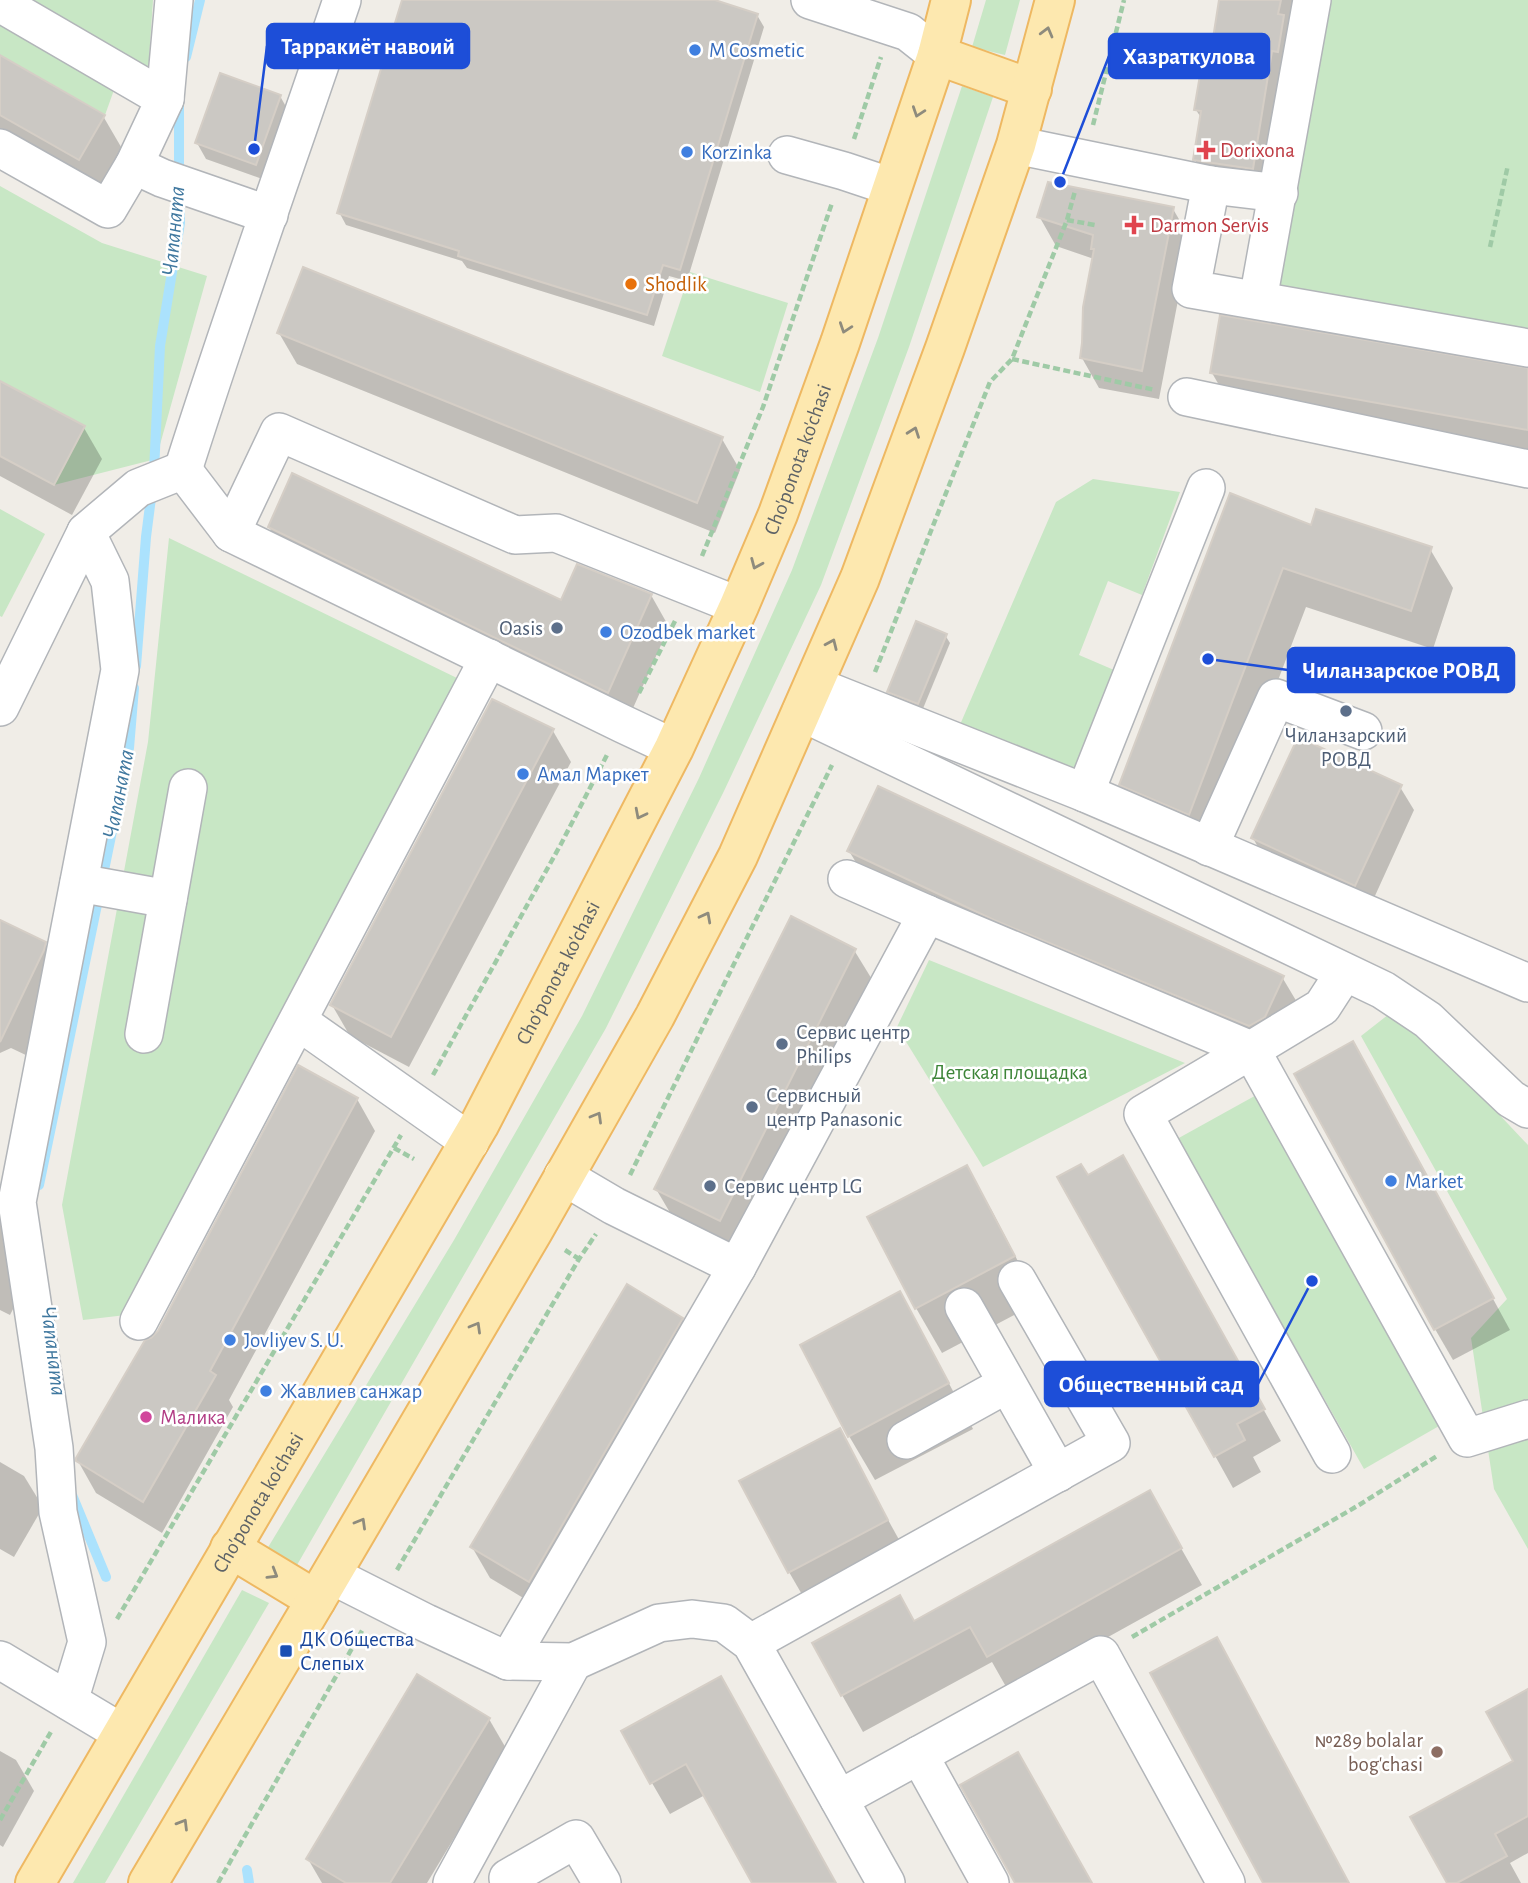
<svg xmlns="http://www.w3.org/2000/svg" width="1528" height="1883" font-family="'Alegreya Sans',sans-serif">
<style>
.green{fill:#c8e7c5}
.shadow{fill:#0003}
.lines{fill:none;stroke-linecap:round;stroke-linejoin:round}
.stream{stroke:#abe2fd;stroke-width:10}
.building{fill:#cbc8c3;stroke:#d5cec6;stroke-width:2}
.minor-casing{stroke:#b2b5b9;stroke-width:40}
.major-casing{stroke:#eeb862;stroke-width:42}
.path{stroke:#9fcaa6;stroke-width:4.5;stroke-dasharray:7 3.5;stroke-linecap:butt}
.minor{stroke:#fff;stroke-width:37}
.major{stroke:#fde8af;stroke-width:38}
.oneway{stroke:#8e8b7d}
.shop-dot{fill:#3f7fe0;stroke:#fff;stroke-width:2.5}
.health-dot{fill:#e0444e;stroke:#fff;stroke-width:2.5}
.food-dot{fill:#e8710a;stroke:#fff;stroke-width:2.5}
.service-dot{fill:#5c6f8a;stroke:#fff;stroke-width:2.5}
.hotel-dot{fill:#d1479c;stroke:#fff;stroke-width:2.5}
.transit-dot{fill:#1a4fb4;stroke:#fff;stroke-width:2.5}
.education-dot{fill:#8d6e63;stroke:#fff;stroke-width:2.5}
.labels{text-anchor:middle;dominant-baseline:central;stroke-width:5;stroke-linejoin:round;paint-order:stroke}
.shop-label{font-size:21px;fill:#366cbe;stroke:#fff;text-anchor:start}
.health-label{font-size:21px;fill:#be3a42;stroke:#fff;text-anchor:start}
.food-label{font-size:21px;fill:#c56008;stroke:#fff;text-anchor:start}
.street-label{font-size:21px;fill:#5e6367;stroke:#fff}
.service-label{font-size:21px;fill:#4e5e75;stroke:#fff;text-anchor:start}
.park-label{font-size:21px;fill:#3d8538;stroke:#fff}
.hotel-label{font-size:21px;fill:#b23c85;stroke:#fff;text-anchor:start}
.transit-label{font-size:21px;fill:#164399;stroke:#fff;text-anchor:start}
.education-label{font-size:21px;fill:#785e54;stroke:#fff;text-anchor:end}
.water-label{font-size:23px;font-style:italic;fill:#40789f;stroke:#fff}
.leader{fill:none;stroke:#1d4ed8;stroke-width:2.5}
.callout-dot{fill:#1d4ed8;stroke:#fff;stroke-width:2.5}
.callout{fill:#1d4ed8;stroke:#1d4ed8;stroke-width:2.5}
.callout-label{font-size:23px;text-anchor:middle;font-weight:bold;fill:#fff}
</style>
<rect width="100%" height="100%" fill="#f0ede7"/>
<g class="green">
<polygon points="22,0 153,0 148,75"/>
<polygon points="986,0 1020,0 1005,55 972,47"/>
<polygon points="1325,0 1528,0 1528,335 1269,292"/>
<polygon points="0,25 114,90 105,115 0,55"/>
<polygon points="962,86 993,97 909,347 821,585 724,791 606,1028 293,1572 264,1554 454,1240 582,1016 699,778 792,570 878,338"/>
<polygon points="0,186 102,243 207,276 156,459 54,485 85,427 0,381"/>
<polygon points="690,272 788,303 760,392 662,356"/>
<polygon points="1093,479 1180,492 1142,595 1108,581 1079,655 1114,670 1071,776 959,727 1056,502"/>
<polygon points="0,509 45,534 2,617 0,616"/>
<polygon points="169,538 459,679 126,1315 83,1320 62,1205 148,742"/>
<polygon points="929,960 1185,1063 983,1167 897,1027"/>
<polygon points="1398,1007 1528,1145 1528,1549 1494,1489 1471,1338 1507,1299 1361,1036"/>
<polygon points="1260,1093 1446,1422 1364,1469 1177,1139"/>
<polygon points="242,1590 269,1603 105,1883 73,1883"/>
</g>
<g class="shadow">
<polygon points="403,0 709,0 757,15 764,27 687,281 669,276 654,326 467,268 462,261 346,225 339,212"/>
<polygon points="1221,0 1302,0 1270,198 1213,190 1195,160 1202,119 1196,110 1208,79"/>
<polygon points="0,57 103,116 138,176 114,219 0,153"/>
<polygon points="280,96 289,112 265,180 206,159 197,143"/>
<polygon points="1173,209 1190,238 1159,399 1099,388 1082,358 1094,259 1056,246 1039,216"/>
<polygon points="279,333 722,439 740,470 715,533 297,364"/>
<polygon points="1528,370 1528,458 1230,404 1212,373"/>
<polygon points="0,383 84,428 102,459 72,515 0,476"/>
<polygon points="269,527 562,603 651,595 669,627 626,724 288,559"/>
<polygon points="1312,527 1430,549 1453,588 1433,649 1306,607 1212,853 1144,824 1121,785"/>
<polygon points="945,635 950,643 922,711 893,699 889,692"/>
<polygon points="553,731 571,762 409,1067 350,1036 332,1005"/>
<polygon points="1400,787 1414,810 1369,909 1266,862 1253,838"/>
<polygon points="849,851 1282,977 1301,1009 1282,1049 868,882"/>
<polygon points="0,921 45,943 79,1003 78,1010 51,1067 11,1048 0,1053"/>
<polygon points="854,950 873,981 738,1252 675,1221 656,1189"/>
<polygon points="1371,1075 1510,1330 1453,1360 1435,1329"/>
<polygon points="357,1099 375,1131 229,1400 233,1407 162,1533 96,1493 78,1461 159,1332"/>
<polygon points="966,1167 992,1211 1039,1302 942,1353 916,1308 869,1218"/>
<polygon points="1060,1177 1087,1177 1140,1188 1281,1441 1253,1457 1261,1472 1233,1488"/>
<polygon points="0,1202 31,1274 10,1315 0,1310"/>
<polygon points="682,1319 700,1351 548,1613 490,1578 472,1547"/>
<polygon points="925,1338 973,1429 875,1480 849,1436"/>
<polygon points="839,1431 913,1565 815,1617 789,1572"/>
<polygon points="0,1462 24,1476 43,1507 14,1557 0,1549"/>
<polygon points="1149,1492 1202,1585 1009,1692 992,1662 863,1732 842,1695 914,1623"/>
<polygon points="720,1679 834,1883 754,1883 705,1795 670,1814 652,1783"/>
<polygon points="1528,1691 1528,1853 1510,1863 1521,1883 1449,1883 1515,1762"/>
<polygon points="489,1719 507,1750 427,1883 322,1883 308,1859"/>
<polygon points="0,1751 16,1760 34,1791 3,1847 0,1845"/>
</g>
<g class="lines">
<g class="stream">
<polyline points="186,57 200,0"/>
<polyline points="179,100 179,175"/>
<polyline points="154,471 160,346 180,223 179,191"/>
<polyline points="136,666 146,537 152,490"/>
<polyline points="102,880 129,748 134,688"/>
<polyline points="39,1185 99,895"/>
<polyline points="72,1495 106,1577"/>
<polyline points="247,1870 249,1883"/>
</g>
</g>
<g class="building">
<polygon points="402,0 715,0 758,14 680,270 663,265 647,315 458,256 459,251 337,213"/>
<polygon points="1219,0 1281,0 1278,14 1284,15 1278,52 1272,51 1253,169 1193,160 1201,111 1194,110 1200,75 1207,77"/>
<polygon points="0,55 105,115 79,160 0,115"/>
<polygon points="220,73 281,95 256,165 195,143"/>
<polygon points="1048,182 1174,207 1142,371 1080,358 1082,343 1083,307 1094,249 1091,249 1093,235 1037,217"/>
<polygon points="303,267 723,437 697,503 277,333"/>
<polygon points="1220,315 1528,368 1528,430 1210,373"/>
<polygon points="0,381 85,426 54,485 0,456"/>
<polygon points="292,473 561,600 577,564 652,594 608,693 268,527"/>
<polygon points="1230,493 1311,525 1316,509 1432,547 1411,611 1283,568 1189,815 1119,785"/>
<polygon points="916,621 947,634 918,704 887,692"/>
<polygon points="492,699 554,729 391,1037 330,1005"/>
<polygon points="1298,737 1402,785 1355,886 1251,838"/>
<polygon points="878,786 1284,976 1265,1017 1249,1026 994,920 847,851"/>
<polygon points="791,916 856,949 720,1221 654,1189"/>
<polygon points="0,920 46,942 44,950 0,1042"/>
<polygon points="1353,1041 1494,1298 1434,1330 1294,1074"/>
<polygon points="298,1065 358,1098 210,1371 216,1375 143,1502 76,1461 76,1458 145,1340 151,1338 158,1331"/>
<polygon points="1123,1155 1265,1409 1237,1424 1245,1440 1214,1457 1057,1177 1081,1164 1088,1175"/>
<polygon points="967,1165 1015,1256 915,1309 867,1217"/>
<polygon points="627,1284 683,1318 529,1582 470,1547"/>
<polygon points="900,1291 949,1383 848,1437 800,1345"/>
<polygon points="840,1428 888,1520 788,1573 739,1481"/>
<polygon points="1150,1490 1182,1548 987,1657 970,1627 841,1696 812,1643 900,1595 914,1621"/>
<polygon points="1217,1637 1349,1883 1263,1883 1150,1673"/>
<polygon points="417,1674 490,1718 390,1883 346,1883 306,1859"/>
<polygon points="721,1676 836,1883 752,1883 686,1764 650,1784 621,1731"/>
<polygon points="1528,1689 1528,1816 1495,1834 1507,1856 1457,1883 1447,1883 1410,1817 1513,1761 1486,1712"/>
<polygon points="1018,1752 1092,1883 1015,1883 960,1785"/>
</g>
<g class="lines">
<defs>
<g id="minor">
<polyline points="810,0 908,32 937,55"/>
<polyline points="0,3 165,99 134,165 108,209 0,148"/>
<polyline points="165,99 174,0"/>
<polyline points="1016,145 1211,185 1279,193"/>
<polyline points="787,155 844,171 892,187"/>
<polyline points="134,165 162,178 269,215"/>
<polyline points="1211,185 1191,289 1528,348"/>
<polyline points="1258,300 1312,0"/>
<polyline points="1187,397 1528,469"/>
<polyline points="183,470 231,533 623,724 674,748"/>
<path d="M183,470C233,312 289,157 342,0"/>
<polyline points="231,533 279,432 515,535 556,533 739,606"/>
<polyline points="813,685 1085,793 1206,488"/>
<polyline points="0,707 86,532 138,488 183,470"/>
<polyline points="801,712 1383,990 1428,1020 1511,1099 1528,1109"/>
<polyline points="1085,793 1528,983"/>
<polyline points="1209,847 1276,698 1363,731"/>
<polyline points="79,883 168,899"/>
<polyline points="927,914 1251,1050 1322,1007 1344,973"/>
<polyline points="298,1021 470,1142"/>
<polyline points="144,1034 188,788"/>
<polyline points="563,1176 614,1206 737,1267 927,914 847,879"/>
<polyline points="964,1307 1058,1473"/>
<polyline points="139,1321 489,658"/>
<polyline points="906,1440 1007,1384"/>
<polyline points="1332,1454 1143,1114 1251,1050 1467,1438 1528,1419"/>
<polyline points="331,1575 426,1623 508,1661 573,1662 659,1623 692,1619 724,1623 751,1643 886,1883"/>
<polyline points="751,1643 1111,1443 1017,1280"/>
<polyline points="0,1660 122,1733"/>
<polyline points="508,1661 737,1267"/>
<polyline points="69,1701 87,1642 58,1512 54,1448 17,1202 120,670 110,581 86,532"/>
<polyline points="919,1755 990,1883"/>
<polyline points="839,1799 1101,1655 1226,1883"/>
<polyline points="452,1883 573,1662"/>
<polyline points="511,1883 508,1878 576,1839 602,1883"/>
</g>
<g id="major">
<polyline points="937,55 1032,89"/>
<polyline points="230,1548 316,1600"/>
<path id="s1" d="M35,1883L479,1125L674,748L739,606L778,514L840,343L937,55L951,0"/>
<polyline points="148,1883 316,1600 533,1231 655,1016 738,856 860,578 945,348 1016,145 1055,0"/>
</g>
</defs>
<use href="#minor" class="minor-casing"/>
<use href="#major" class="major-casing"/>
<g class="path">
<polyline points="1093,125 1124,0"/>
<polyline points="854,139 881,57"/>
<polyline points="1067,220 1095,225"/>
<polyline points="1490,247 1508,165"/>
<polyline points="1012,359 1155,390"/>
<polyline points="702,556 763,407 832,203"/>
<polyline points="875,672 990,382 1012,359 1067,220 1075,191"/>
<polyline points="639,693 676,619"/>
<polyline points="433,1075 561,844 608,753"/>
<polyline points="394,1148 414,1159"/>
<polyline points="630,1175 832,765"/>
<polyline points="565,1250 579,1259"/>
<polyline points="397,1570 579,1259 596,1234"/>
<polyline points="117,1619 401,1135"/>
<polyline points="1132,1637 1359,1505 1437,1456"/>
<polyline points="0,1820 52,1730"/>
<polyline points="218,1883 363,1629"/>
</g>
<use href="#minor" class="minor"/>
<use href="#major" class="major"/>
</g>
<defs><path id="oneway-chevron" d="M-2-3.5L2.5 0L-2 3.5" fill="none" stroke-width="1.6" stroke-linecap="round" stroke-linejoin="round" transform="scale(1.75)"/></defs>
<g class="oneway">
<use href="#oneway-chevron" transform="translate(1047 32) rotate(-75)"/>
<use href="#oneway-chevron" transform="translate(918 112) rotate(109)"/>
<use href="#oneway-chevron" transform="translate(845 328) rotate(109)"/>
<use href="#oneway-chevron" transform="translate(914 432) rotate(-70)"/>
<use href="#oneway-chevron" transform="translate(756 564) rotate(113)"/>
<use href="#oneway-chevron" transform="translate(832 644) rotate(-66)"/>
<use href="#oneway-chevron" transform="translate(640 814) rotate(117)"/>
<use href="#oneway-chevron" transform="translate(706 917) rotate(-62)"/>
<use href="#oneway-chevron" transform="translate(597 1117) rotate(-60)"/>
<use href="#oneway-chevron" transform="translate(476 1327) rotate(-60)"/>
<use href="#oneway-chevron" transform="translate(361 1523) rotate(-60)"/>
<use href="#oneway-chevron" transform="translate(273 1574) rotate(31)"/>
<use href="#oneway-chevron" transform="translate(183 1824) rotate(-59)"/>
</g>
<g class="shop-dot">
<circle cx="695" cy="50" r="7"/>
<circle cx="687" cy="152" r="7"/>
<circle cx="606" cy="632" r="7"/>
<circle cx="523" cy="774" r="7"/>
<circle cx="1391" cy="1181" r="7"/>
<circle cx="230" cy="1340" r="7"/>
<circle cx="266" cy="1391" r="7"/>
</g>
<g class="health-dot">
<path d="M1202.5 139.5h7v7h7v7h-7v7h-7v-7h-7v-7h7z"/>
<path d="M1130.5 214.5h7v7h7v7h-7v7h-7v-7h-7v-7h7z"/>
</g>
<circle class="food-dot" cx="631" cy="284" r="7"/>
<g class="service-dot">
<circle cx="557" cy="628" r="7"/>
<circle cx="1346" cy="711" r="7"/>
<circle cx="782" cy="1044" r="7"/>
<circle cx="752" cy="1107" r="7"/>
<circle cx="710" cy="1186" r="7"/>
</g>
<circle class="hotel-dot" cx="146" cy="1417" r="7"/>
<rect class="transit-dot" x="279" y="1644" width="14" height="14" rx="3.5"/>
<circle class="education-dot" cx="1437" cy="1752" r="7"/>
<g class="labels">
<g class="shop-label">
<text x="709" y="50">M Cosmetic</text>
<text x="701" y="152">Korzinka</text>
<text x="620" y="632">Ozodbek market</text>
<text x="537" y="774">Амал Маркет</text>
<text x="1405" y="1181">Market</text>
<text x="244" y="1340">Jovliyev S. U.</text>
<text x="280" y="1391">Жавлиев санжар</text>
</g>
<g class="health-label">
<text x="1220" y="150">Dorixona</text>
<text x="1150" y="225">Darmon Servis</text>
</g>
<g class="food-label">
<text x="645" y="284">Shodlik</text>
</g>
<g class="street-label">
<text stroke="none"><textPath href="#s1" startOffset="1617">Cho'ponota ko'chasi</textPath></text>
<text stroke="none"><textPath href="#s1" startOffset="1050">Cho'ponota ko'chasi</textPath></text>
<text stroke="none"><textPath href="#s1" startOffset="441">Cho'ponota ko'chasi</textPath></text>
</g>
<g class="service-label">
<text x="543" y="628" text-anchor="end">Oasis</text>
<text x="1346" y="735" text-anchor="middle">Чиланзарский<tspan x="1346" dy="24">РОВД</tspan></text>
<text x="796" y="1032">Сервис центр<tspan x="796" dy="24">Philips</tspan></text>
<text x="766" y="1095">Сервисный<tspan x="766" dy="24">центр Panasonic</tspan></text>
<text x="724" y="1186">Сервис центр LG</text>
</g>
<g class="park-label">
<text x="1010" y="1072">Детская площадка</text>
</g>
<g class="hotel-label">
<text x="160" y="1417">Малика</text>
</g>
<g class="transit-label">
<text x="300" y="1639">ДК Общества<tspan x="300" dy="24">Слепых</tspan></text>
</g>
<g class="education-label">
<text x="1423" y="1740">№289 bolalar<tspan x="1423" dy="24">bog'chasi</tspan></text>
</g>
<g class="water-label">
<text transform="translate(174 231) rotate(-85)">Чапаната</text>
<text transform="translate(119 794) rotate(-79)">Чапаната</text>
<text transform="translate(53 1351) rotate(83)">Чапаната</text>
</g>
</g>
<path class="leader" d="M254 149L267 46M1060 182L1109 56M1208 659L1288 670M1312 1281L1258 1384"/>
<g class="callout-dot">
<circle cx="254" cy="149" r="7"/>
<circle cx="1060" cy="182" r="7"/>
<circle cx="1208" cy="659" r="7"/>
<circle cx="1312" cy="1281" r="7"/>
</g>
<g class="callout">
<rect x="267" y="24" width="202" height="44" rx="7"/>
<rect x="1109" y="34" width="160" height="44" rx="7"/>
<rect x="1288" y="648" width="226" height="44" rx="7"/>
<rect x="1045" y="1362" width="213" height="44" rx="7"/>
</g>
<g class="callout-label">
<text x="368" y="54">Тарракиёт навоий</text>
<text x="1189" y="64">Хазраткулова</text>
<text x="1401" y="678">Чиланзарское РОВД</text>
<text x="1151" y="1392">Общественный сад</text>
</g>
</svg>
